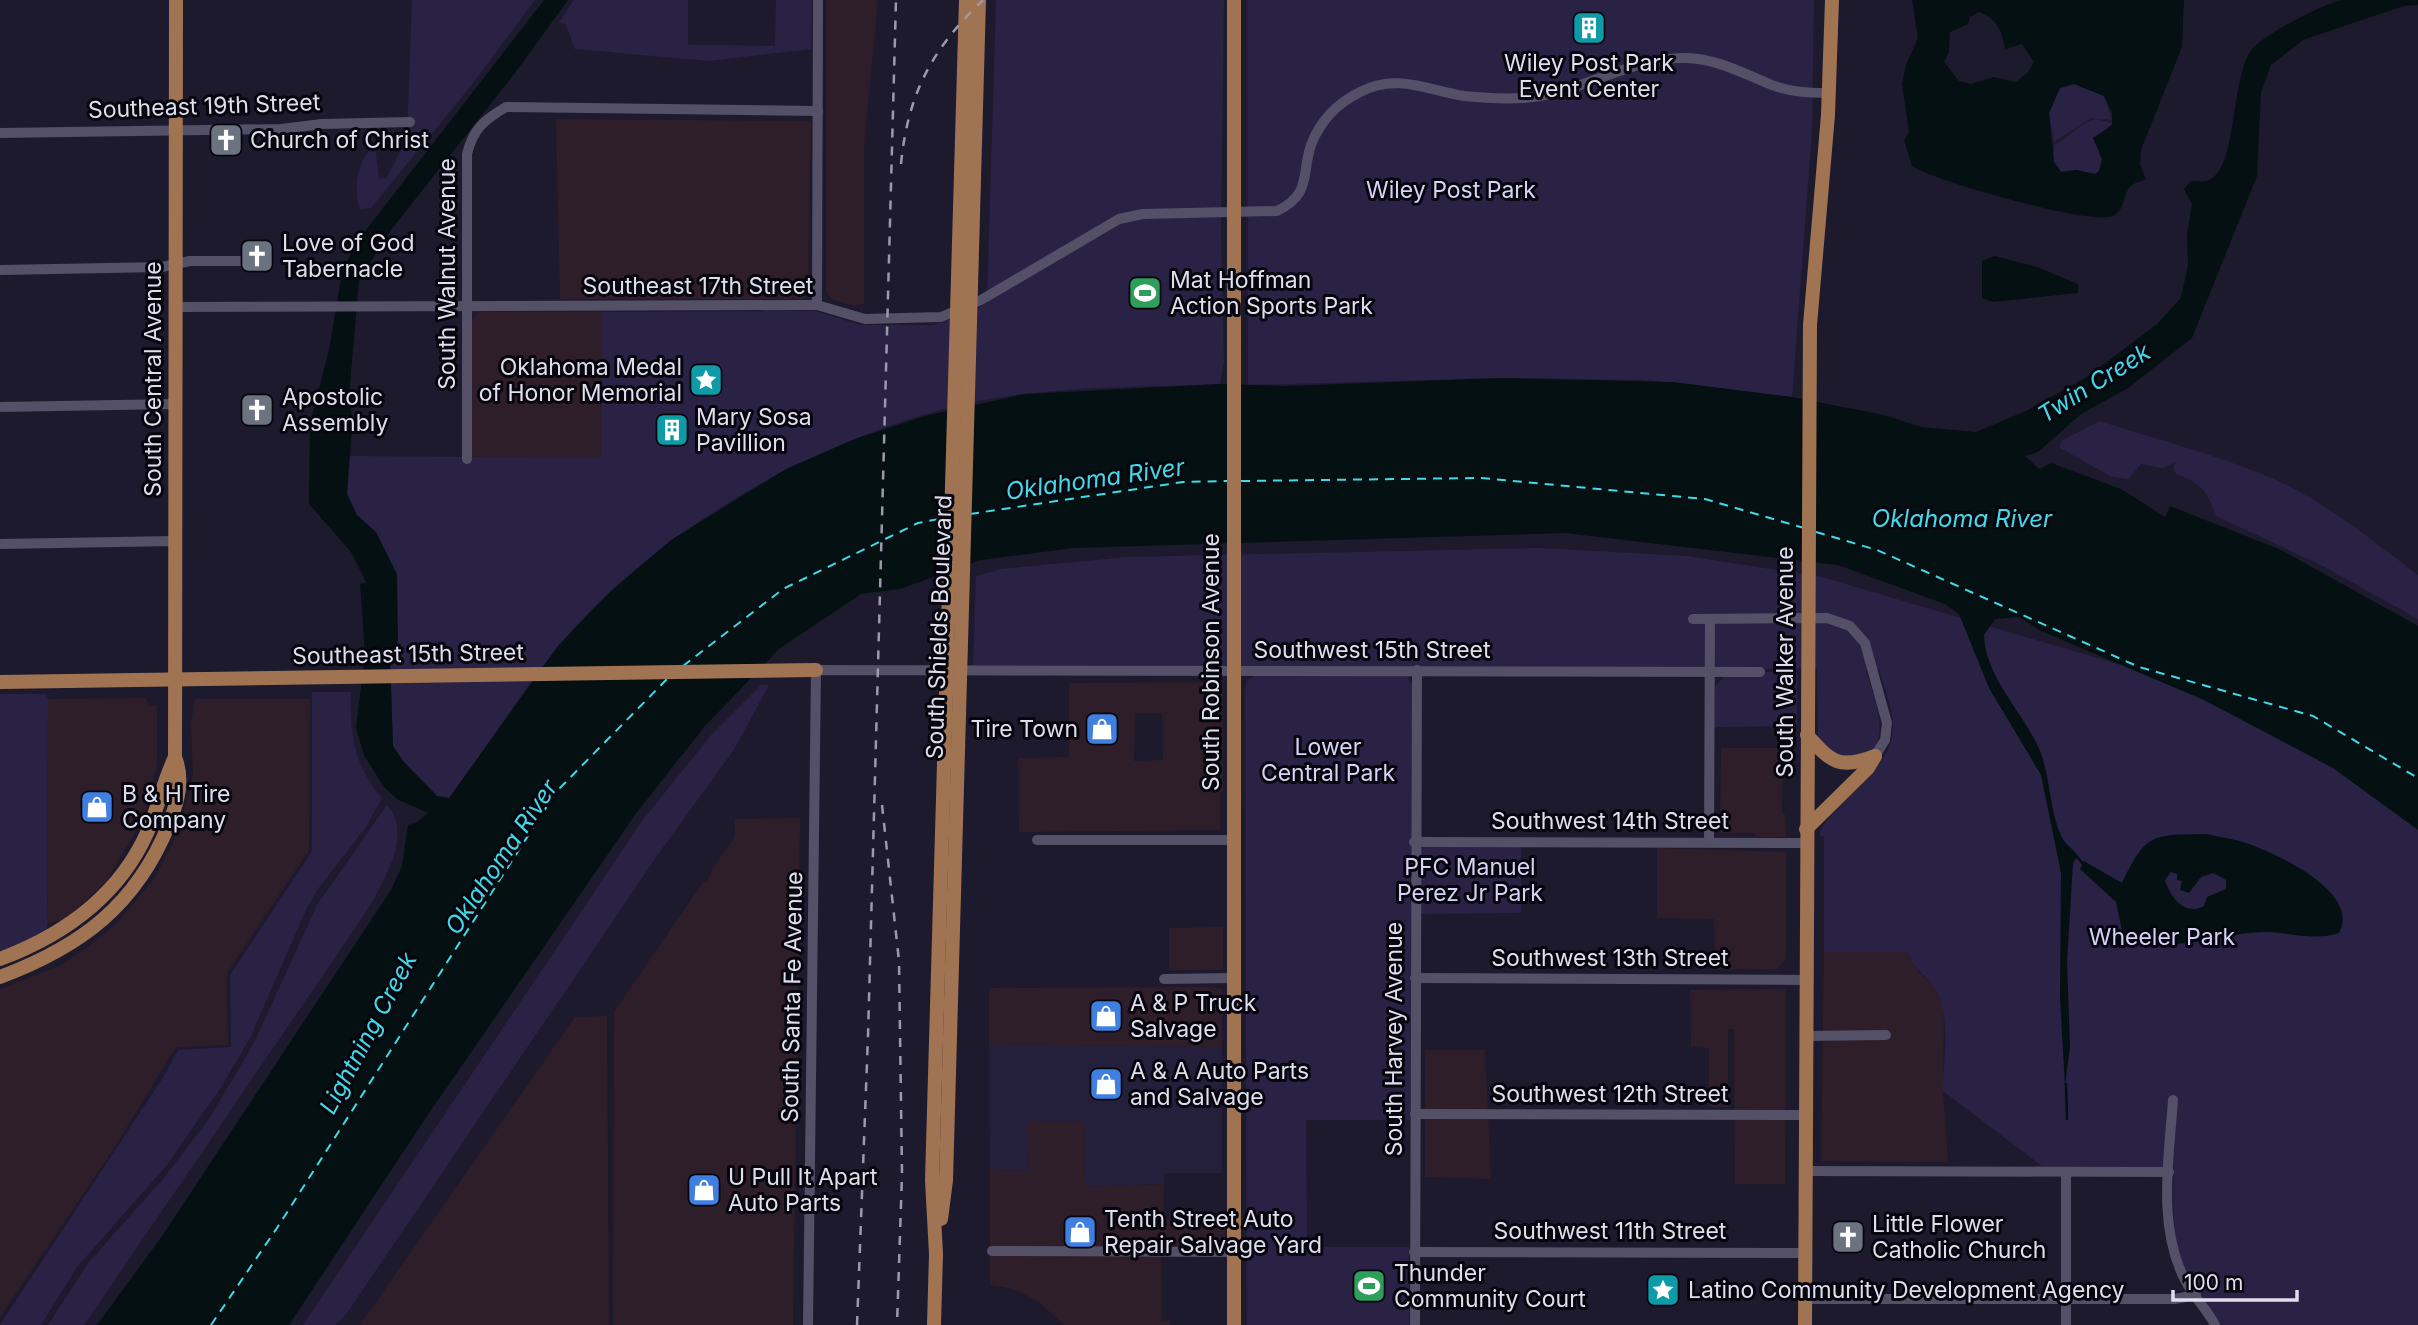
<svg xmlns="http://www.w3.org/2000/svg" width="2418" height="1325" font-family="Inter,sans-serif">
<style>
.built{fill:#241f3a}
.industrial{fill:#2e1e29;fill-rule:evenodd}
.green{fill:#292245}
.water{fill:#041012;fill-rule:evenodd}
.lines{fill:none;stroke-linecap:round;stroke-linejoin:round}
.stream{stroke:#041012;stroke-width:2.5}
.ferry{stroke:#42dae8;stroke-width:2;stroke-dasharray:9 7;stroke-linecap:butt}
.minor{stroke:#535067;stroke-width:10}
.major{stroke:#a07452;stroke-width:14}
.rail{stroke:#9c9aaa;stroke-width:2.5;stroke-dasharray:9 9;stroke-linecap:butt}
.labels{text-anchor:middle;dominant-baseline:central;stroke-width:6;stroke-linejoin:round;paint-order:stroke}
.poi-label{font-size:23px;fill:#dfdeec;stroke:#07060e;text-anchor:start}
.street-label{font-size:23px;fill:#dfdeec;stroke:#07060e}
.park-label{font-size:23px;fill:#d6d2f6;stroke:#07060e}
.water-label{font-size:24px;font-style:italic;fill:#42dae8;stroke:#07060e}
</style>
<rect width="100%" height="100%" fill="#1d1a2e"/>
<polygon class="built" points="989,1044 1222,1047 1222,1173 1165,1173 1164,1184 1085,1187 1084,1122 1028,1121 1029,1171 990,1170"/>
<g class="industrial">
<polygon points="826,0 878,0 864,145 864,303 855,306 833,300 826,292"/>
<polygon points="556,119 811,121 808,293 805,299 560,299"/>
<polygon points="479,312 602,312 602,458 471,457 472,320"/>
<path d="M1219,682L1223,687V792H1220V830L1019,832L1018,758L1069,757V683ZM1135,713H1162L1163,760L1134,761Z"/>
<polygon points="146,698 149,706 157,706 157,765 143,819 105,883 65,919 47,924 48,699"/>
<polygon points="195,699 310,699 309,850 227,973 228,1045 176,1047 113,1150 0,1317 0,989 61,965 85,949 116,924 154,879 174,840 189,795 193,773 191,724"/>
<polygon points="1721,748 1783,748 1782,813 1785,814 1786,837 1755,837 1754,833 1720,833"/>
<polygon points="800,818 793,1325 613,1325 614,1012 703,882 707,883 711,871 735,836 735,819"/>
<polygon points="1657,848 1786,852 1786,959 1777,969 1715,969 1714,919 1657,918"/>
<polygon points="1223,927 1223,970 1169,970 1169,928"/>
<polygon points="1908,951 1918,971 1935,988 1944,1007 1943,1091 1948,1162 1821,1161 1824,952"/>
<polygon points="1211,987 1222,989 1222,1047 989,1044 989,988"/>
<polygon points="1786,989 1785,1184 1735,1184 1734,1029 1728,1029 1728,1107 1709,1107 1709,1048 1691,1047 1690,990"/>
<polygon points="607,1016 609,1325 360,1325 575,1017"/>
<polygon points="1425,1050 1485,1050 1491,1179 1425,1177"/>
<polygon points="1027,1121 1084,1122 1085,1187 1164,1184 1163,1215 1170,1220 1225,1217 1225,1244 1161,1245 1162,1321 1170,1320 1170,1325 1064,1325 1039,1302 1014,1289 990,1285 990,1170 1029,1171"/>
</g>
<g class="green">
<path d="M412,0H535L470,87L371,208L360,209C353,188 357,159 375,146L379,178L386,179L407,138Z"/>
<polygon points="574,0 688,0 688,45 775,46 776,0 812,0 811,49 709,61 575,49 566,25 559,22"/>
<path d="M996,0H1224L1221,231L1224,362L1220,384C1155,387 1089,386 1024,394C861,412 661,520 558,647C519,695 486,748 450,798L437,796L403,761L393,746L390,659L394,646L397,574L350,506L347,494L349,456L601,458L602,312L815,311L861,325H933L967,314L987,303Z"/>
<polygon points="1247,0 1814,0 1812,131 1792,397 1643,380 1500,378 1248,385"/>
<polygon points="2074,84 2104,96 2112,120 2091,118 2054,142 2049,113 2060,88"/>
<path d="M2096,119L2112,123L2104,134L2099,154L2102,159L2099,171L2095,174L2076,170L2061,172L2054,162V145C2070,138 2078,123 2096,119Z"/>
<path d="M2100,421C2158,440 2218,455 2274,479C2326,502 2373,541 2418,575V619L2321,565L2216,516C2208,492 2200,482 2176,474L2173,468L2176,462L2163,468L2141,464L2128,479L2112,477L2060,448L2061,441Z"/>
<path d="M1539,548L1687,556L1822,577L2121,665L2418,666V1325H2221C2212,1308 2201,1295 2191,1279C2170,1248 2173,1202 2174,1167L2042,1166L1943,1091C1943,1061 1951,1020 1937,992C1929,977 1913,969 1908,952H1824V836L1819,835C1833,797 1895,768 1893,727C1893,708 1884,687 1879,669L1866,670C1873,696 1889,728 1872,752L1839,759L1818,738L1817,669L973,665L976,576L1001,569L1128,557Z"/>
<polygon points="1724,672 1797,672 1797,726 1714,727 1715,687 1724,677"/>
<polygon points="1255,676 1407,676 1413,686 1410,1120 1306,1120 1307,1247 1409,1247 1409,1325 1247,1325 1245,690 1247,680"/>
<polygon points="761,685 769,685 735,748 659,853 347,1313 336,1325 303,1325 642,821 712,734"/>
<path d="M312,692H351C350,736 353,763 382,798L366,827L318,889L306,910L250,1038L220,1089L166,1166L77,1267L41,1325H0L164,1076L178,1050L231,1047L230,975L312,851Z"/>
<polygon points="0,694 46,694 48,699 47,933 0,953"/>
<path d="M387,805C415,835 380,889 362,918L84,1325H48L89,1262L163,1179L209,1119L254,1043L317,905Z"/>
<polygon points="1426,846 1521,846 1521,913 1419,914 1419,862 1423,847"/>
</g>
<g class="water">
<path d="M544,0H568L512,77L387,235L359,281L350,384L352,429L347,494L357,515L376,532L397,574L398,641L390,659L393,746L403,761L437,796L449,798L558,646L609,593L671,540L786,469L855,439L925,416L1025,394L1220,384L1286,386L1501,378L1673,382L1792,397L1884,415L1921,427L1976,432L2028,410L2087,377L2157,324L2181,298L2188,265L2187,234L2192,204L2184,189L2191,181C2195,181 2203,182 2207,181C2239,171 2229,76 2253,48C2264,35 2326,2 2343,0C2367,0 2393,0 2418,0V5L2404,6L2303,40L2271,65L2261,92L2257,176L2192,338L2128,388L2081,414L2038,452L2025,456L2039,469L2051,463L2121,489L2165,517L2170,506L2281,550L2418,626V830L2333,768L2204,700L2041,631L2019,617L1995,619L1984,635C1985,674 2019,709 2036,742C2051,771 2048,806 2061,836C2065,845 2074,848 2077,857L2073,863L2067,962L2070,1046L2065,1086L2060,997L2061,873L2041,775L1989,688L1959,614L1945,604L1838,565L1565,533L1073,548L981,560L900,589L861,594L780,648L705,726L637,812L425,1119L289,1325H97L160,1239L391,890L402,866L408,825L416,823L428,813L397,799L384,787L364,755L356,728L365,654L360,584L366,582L351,552L309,504L310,423L329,350L342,272L356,243Z"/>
<path d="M1912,0H2184L2182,47L2141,150L2140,165L2146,179C2142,182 2136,182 2132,185C2122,193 2126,210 2113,216C2092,226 1934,181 1912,166L1904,140L1909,133L1902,84L1906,65L1918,38ZM1979,12C1996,18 2002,30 2005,49L2022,44L2034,62L2028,72L2016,82L1994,77L1971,84L1959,81L1944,62L1949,52L1950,32L1968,24L1970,17ZM2074,84L2104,96L2112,113V125L2093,138L2102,159L2099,171L2095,174L2076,170L2061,172L2054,162L2049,113L2060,88Z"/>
<polygon points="1995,256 2037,267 2078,284 2078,293 1993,302 1982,298 1982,261"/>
<path d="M2206,834C2220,837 2235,839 2249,844C2279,855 2361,893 2339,933C2315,941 2292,933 2268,932C2223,931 2166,958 2123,935L2116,902L2080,869L2084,861L2122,883C2146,833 2151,835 2206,834ZM2171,872L2177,874V880L2182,881L2180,890L2189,893L2201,877L2213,873L2226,880V889L2207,897L2204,906C2184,917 2170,896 2165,880Z"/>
</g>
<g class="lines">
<g class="stream">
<polyline points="2074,853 2083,864"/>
<polyline points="2066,1084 2067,1119"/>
</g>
<g class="ferry">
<polyline points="1241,481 1481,478 1705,499 1804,528"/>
<polyline points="970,514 1183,482 1228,481"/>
<polyline points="1816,532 1877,550 2139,667 2313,716 2418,778"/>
<polyline points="683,666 783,589 918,523 944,518"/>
<polyline points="211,1325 277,1228 556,792 668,678"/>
</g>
<g class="minor">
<polyline points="0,133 281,129 322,124 410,122"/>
<polyline points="0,270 162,267 190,261 243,261"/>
<polyline points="817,305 818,0"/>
<path d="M176,307L803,305H817L865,319L941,317L981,300L1119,219L1143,214L1277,211C1312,194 1301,175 1311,145C1320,121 1338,103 1360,92C1397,73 1427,90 1464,96C1483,98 1503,99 1522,98C1580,95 1628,57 1686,58C1717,59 1740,72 1767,83C1787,92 1808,93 1830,93"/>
<polyline points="0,407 175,404"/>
<path d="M467,459V154C473,129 484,120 506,107L818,111"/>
<polyline points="0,544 175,541"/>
<polyline points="1693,619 1827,618 1850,626 1865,643 1887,723 1885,740 1875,756"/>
<polyline points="1037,840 1234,840"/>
<polyline points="1414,842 1806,843"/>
<polyline points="1709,842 1710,619"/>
<polyline points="1415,978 1806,980"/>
<polyline points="1164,979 1233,978"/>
<polyline points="1805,1036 1886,1035"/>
<path d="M2173,1100C2169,1158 2157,1226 2185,1280C2193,1296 2207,1309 2215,1325"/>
<polyline points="1415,1114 1806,1115"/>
<polyline points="1805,1171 2169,1172"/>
<polyline points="992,1251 1234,1252"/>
<polyline points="1414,1252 1805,1253"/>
<polyline points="1805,1299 2175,1299 2196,1295"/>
<polyline points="808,1325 816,670 1760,672"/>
<polyline points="1415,1325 1417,670"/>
<polyline points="2066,1325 2066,1172"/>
</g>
<g class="major">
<polyline points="0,682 816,670"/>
<path d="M1807,735C1831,762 1839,770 1875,756"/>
<polyline points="1806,829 1868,768 1875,756"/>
<path d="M0,959C64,935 118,897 147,833C158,808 163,782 175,757"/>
<path d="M0,977C80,947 136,906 169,824C178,801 184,780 175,757L176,0"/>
<polyline points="941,1219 946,1180 979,0"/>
<polyline points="934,1325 936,1254 932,1180 966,0"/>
<polyline points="1234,1325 1234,0"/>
<polyline points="1805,1325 1810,325 1828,115 1832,0"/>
</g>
<g class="rail">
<path d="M901,164C908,93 932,49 983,0"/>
<polyline points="882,805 899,961 902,1174 897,1325"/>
<polyline points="857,1325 868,1036 896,0"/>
</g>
</g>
<defs>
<symbol id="building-square" viewBox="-11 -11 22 22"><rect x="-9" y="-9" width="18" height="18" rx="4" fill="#0f9aa8" stroke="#07060e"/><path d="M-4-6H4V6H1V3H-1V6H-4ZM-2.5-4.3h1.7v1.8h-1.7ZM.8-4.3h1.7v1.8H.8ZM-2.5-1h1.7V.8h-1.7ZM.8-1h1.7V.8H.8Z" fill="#fff"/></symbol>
<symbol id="church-square" viewBox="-11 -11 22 22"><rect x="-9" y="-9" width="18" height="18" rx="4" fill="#6b7280" stroke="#07060e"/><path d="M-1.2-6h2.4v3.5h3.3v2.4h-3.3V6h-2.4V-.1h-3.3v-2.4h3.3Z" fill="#fff"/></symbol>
<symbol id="stadium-square" viewBox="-11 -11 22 22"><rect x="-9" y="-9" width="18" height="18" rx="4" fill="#2e9e5b" stroke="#07060e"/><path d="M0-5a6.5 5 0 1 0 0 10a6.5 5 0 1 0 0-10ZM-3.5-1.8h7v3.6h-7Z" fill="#fff"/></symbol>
<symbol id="sight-square" viewBox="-11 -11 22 22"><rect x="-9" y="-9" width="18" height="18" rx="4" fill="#0f9aa8" stroke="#07060e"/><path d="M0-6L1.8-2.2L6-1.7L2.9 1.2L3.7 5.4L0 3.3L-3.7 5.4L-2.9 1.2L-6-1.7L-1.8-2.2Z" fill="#fff"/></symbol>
<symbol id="shop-square" viewBox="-11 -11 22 22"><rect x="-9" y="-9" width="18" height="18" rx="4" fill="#3f7fe0" stroke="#07060e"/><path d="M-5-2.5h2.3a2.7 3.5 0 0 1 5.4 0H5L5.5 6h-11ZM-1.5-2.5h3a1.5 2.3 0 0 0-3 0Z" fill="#fff"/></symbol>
</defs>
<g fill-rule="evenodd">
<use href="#building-square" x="1570" y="9" width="38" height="38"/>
<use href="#church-square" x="207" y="121" width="38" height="38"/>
<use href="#church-square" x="238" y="237" width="38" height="38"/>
<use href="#stadium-square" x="1126" y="274" width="38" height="38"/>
<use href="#sight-square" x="687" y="361" width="38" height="38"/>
<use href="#church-square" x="238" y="391" width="38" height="38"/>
<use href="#building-square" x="653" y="411" width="38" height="38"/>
<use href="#shop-square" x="1083" y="710" width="38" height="38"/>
<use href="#shop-square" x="78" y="788" width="38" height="38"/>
<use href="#shop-square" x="1087" y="997" width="38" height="38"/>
<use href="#shop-square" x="1087" y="1065" width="38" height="38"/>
<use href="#shop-square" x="685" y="1171" width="38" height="38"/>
<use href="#shop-square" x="1061" y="1213" width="38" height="38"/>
<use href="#church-square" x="1829" y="1218" width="38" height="38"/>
<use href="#stadium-square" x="1350" y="1267" width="38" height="38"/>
<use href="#sight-square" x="1644" y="1271" width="38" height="38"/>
</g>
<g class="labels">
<g class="poi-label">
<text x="1589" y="63" text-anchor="middle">Wiley Post Park<tspan x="1589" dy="26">Event Center</tspan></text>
<text x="250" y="140">Church of Christ</text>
<text x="282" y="243">Love of God<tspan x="282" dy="26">Tabernacle</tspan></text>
<text x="1170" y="280">Mat Hoffman<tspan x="1170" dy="26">Action Sports Park</tspan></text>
<text x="682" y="367" text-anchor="end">Oklahoma Medal<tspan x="682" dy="26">of Honor Memorial</tspan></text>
<text x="282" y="397">Apostolic<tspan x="282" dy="26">Assembly</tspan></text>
<text x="696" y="417">Mary Sosa<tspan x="696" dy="26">Pavillion</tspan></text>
<text x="1078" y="729" text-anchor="end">Tire Town</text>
<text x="122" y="794">B &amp; H Tire<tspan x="122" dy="26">Company</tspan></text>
<text x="1130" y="1003">A &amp; P Truck<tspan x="1130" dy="26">Salvage</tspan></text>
<text x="1130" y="1071">A &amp; A Auto Parts<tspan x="1130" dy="26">and Salvage</tspan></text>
<text x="728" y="1177">U Pull It Apart<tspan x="728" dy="26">Auto Parts</tspan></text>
<text x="1104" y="1219">Tenth Street Auto<tspan x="1104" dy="26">Repair Salvage Yard</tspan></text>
<text x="1872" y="1224">Little Flower<tspan x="1872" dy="26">Catholic Church</tspan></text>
<text x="1394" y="1273">Thunder<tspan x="1394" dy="26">Community Court</tspan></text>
<text x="1688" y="1290">Latino Community Development Agency</text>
</g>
<g class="street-label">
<text transform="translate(204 106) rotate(-2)">Southeast 19th Street</text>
<text transform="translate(447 274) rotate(-90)">South Walnut Avenue</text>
<text x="698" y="286">Southeast 17th Street</text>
<text transform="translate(153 379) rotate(-90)">South Central Avenue</text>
<text transform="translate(939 627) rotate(-88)">South Shields Boulevard</text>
<text x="1372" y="650">Southwest 15th Street</text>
<text transform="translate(408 654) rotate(-1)">Southeast 15th Street</text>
<text transform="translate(1211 662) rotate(-90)">South Robinson Avenue</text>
<text transform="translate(1785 662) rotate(-90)">South Walker Avenue</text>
<text x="1610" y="821">Southwest 14th Street</text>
<text x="1610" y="958">Southwest 13th Street</text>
<text transform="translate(792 997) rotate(-89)">South Santa Fe Avenue</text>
<text transform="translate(1394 1039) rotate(-90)">South Harvey Avenue</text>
<text x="1610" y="1094">Southwest 12th Street</text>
<text x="1610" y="1231">Southwest 11th Street</text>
</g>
<g class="park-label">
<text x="1451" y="190">Wiley Post Park</text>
<text x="1328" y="747">Lower<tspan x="1328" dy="26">Central Park</tspan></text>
<text x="1470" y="867">PFC Manuel<tspan x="1470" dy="26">Perez Jr Park</tspan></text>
<text x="2162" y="937">Wheeler Park</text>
</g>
<g class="water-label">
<text transform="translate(2094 383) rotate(-32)">Twin Creek</text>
<text transform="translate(1095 479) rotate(-8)">Oklahoma River</text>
<text x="1962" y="518">Oklahoma River</text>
<text transform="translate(501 857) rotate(-56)">Oklahoma River</text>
<text transform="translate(368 1033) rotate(-62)">Lightning Creek</text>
</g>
</g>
<path d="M2173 1290v10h124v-10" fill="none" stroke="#dfdeec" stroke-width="3.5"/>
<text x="2184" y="1290" font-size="21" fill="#dfdeec" stroke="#07060e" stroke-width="5" paint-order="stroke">100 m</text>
</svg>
